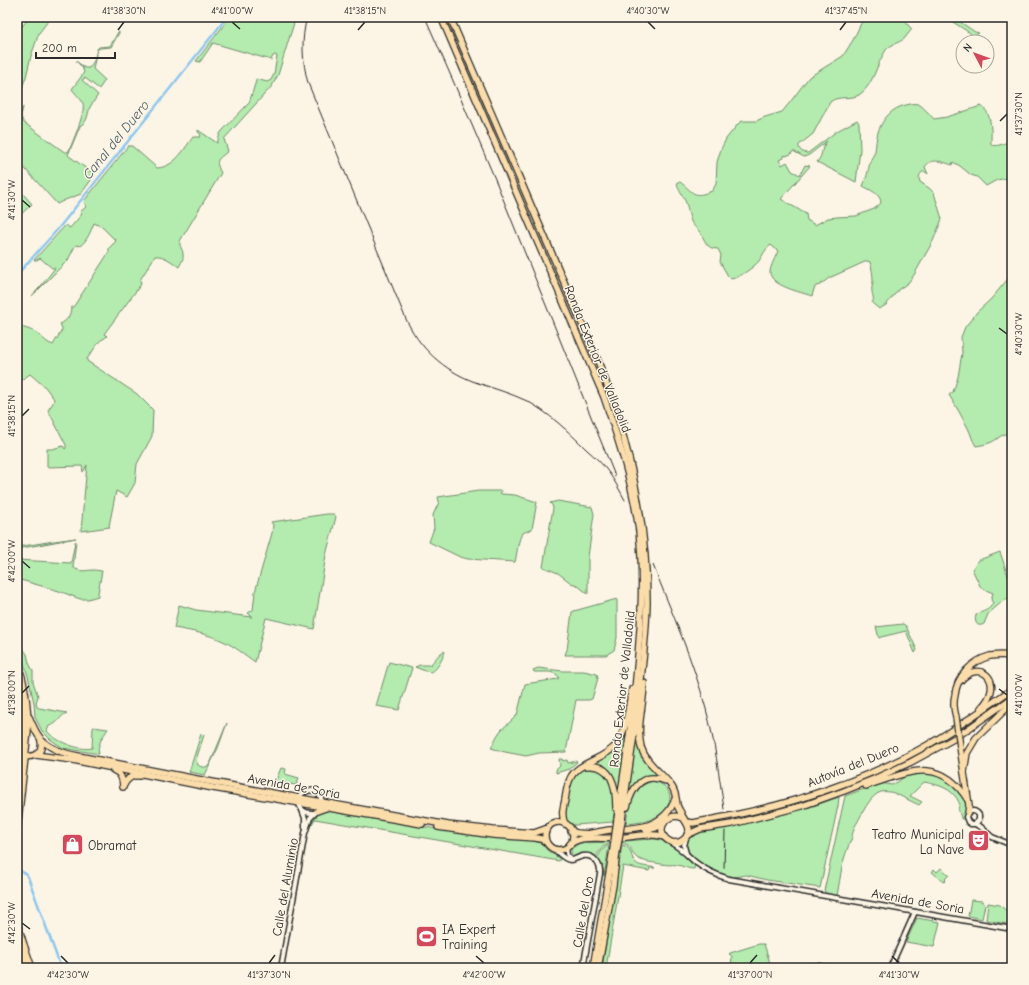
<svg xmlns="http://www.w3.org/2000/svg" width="1029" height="985" font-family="'Comic Neue',sans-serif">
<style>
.green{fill:#b4ebae;stroke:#708b6c}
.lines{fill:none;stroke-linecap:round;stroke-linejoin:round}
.canal{stroke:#8fc7ee;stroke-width:2.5}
.secondary-casing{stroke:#2b2b2b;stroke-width:7}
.highway-casing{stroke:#2b2b2b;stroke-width:8}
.secondary{stroke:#fcf5e5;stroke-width:4}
.highway{stroke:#fbddab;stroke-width:5.5}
.rail{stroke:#2b2b2b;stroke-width:1}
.highway-bridge-casing{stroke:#2b2b2b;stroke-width:8;stroke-linecap:butt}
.highway-bridge{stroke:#fbddab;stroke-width:5.5}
.ticks{fill:none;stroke:#2b2b2b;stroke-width:1.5}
.labels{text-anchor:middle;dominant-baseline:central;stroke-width:3;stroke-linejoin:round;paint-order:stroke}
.street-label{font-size:13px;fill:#2b2b2b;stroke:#fcf5e5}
.poi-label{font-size:13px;fill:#2b2b2b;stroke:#fcf5e5;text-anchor:start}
.water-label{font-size:14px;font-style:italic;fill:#495a66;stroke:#fcf5e5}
.neatline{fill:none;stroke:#2b2b2b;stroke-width:1.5}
.ticks-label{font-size:10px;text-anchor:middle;fill:#2b2b2b}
</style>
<rect width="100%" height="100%" fill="#fcf5e5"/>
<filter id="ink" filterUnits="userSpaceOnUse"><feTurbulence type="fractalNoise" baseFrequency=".025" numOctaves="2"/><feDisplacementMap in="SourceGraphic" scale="8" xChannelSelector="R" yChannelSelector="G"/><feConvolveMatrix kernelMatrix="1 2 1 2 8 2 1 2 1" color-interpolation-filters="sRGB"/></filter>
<g filter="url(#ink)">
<g class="green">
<polygon points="30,17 51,17 39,33 31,56 26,77 19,96 17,97 17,32"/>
<path d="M230,17H296L288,42L278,75L272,86L224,139L228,151C218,160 214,159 221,173L180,241C179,247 183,249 183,254C184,259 181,263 179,267C172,262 164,255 155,256L140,280L141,284L139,287L104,334L107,336C105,339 101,339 99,342L87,359V361L137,394L153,410L152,436L150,440L137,464L135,483L127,497L116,491L109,526L110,527L81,531L87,465L83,472L82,466L47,467V449H52L63,446L65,449L66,448V445L48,410L53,403L54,399L46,388L30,374L17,383V326C25,328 33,330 39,335C44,339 47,343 53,345L62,330V328L60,324C68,320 70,316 71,308L74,306L109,252V248L116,241L102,227L94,223C91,231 87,241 80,246L77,245L75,246L68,260L32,296L41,286L55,268H52L40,258L37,260H34L61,230L66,225L70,228L82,214L80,212L86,207L84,201L128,146H132L157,168C175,167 184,149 193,137H200L201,135L198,132V130L217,143L220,134L222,131L249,103L256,81V79L267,82L271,80L274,74L277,56L275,55L273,56L271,60L213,43L200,62L196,61Z"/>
<path d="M864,17H904L908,25L912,29C909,32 907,36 904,39C898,43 890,45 886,50C876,64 874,85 859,95C850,100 838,95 830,102L813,134L799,145C798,150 803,153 808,153L837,131L857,120L859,123L860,150L856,182L817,162C824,154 820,149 827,141L809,155L804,157L793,151L791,154L786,156L785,155L784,156V158L779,160L782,165L787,162L792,171L800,175L805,165L810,166L781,199L806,214L807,220L815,225L828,218L837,217L856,216L874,209L881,203C881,194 870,190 863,186C867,178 868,171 870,162C871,158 874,155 875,151C876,145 876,138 878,132C883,118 892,108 906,105C910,104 914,103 918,104C923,106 930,115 934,119L947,117L981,106C993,113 991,134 991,145C998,147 1006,143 1012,139V177L997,180L986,186L977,177L971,175L960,166L953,162L952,165C943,162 931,157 925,167L928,174C923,169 920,173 919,178L920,182L929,188L934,193L942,219L933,241L914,275L908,283L899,289L886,305L879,309L872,303C875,298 872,296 872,291C871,288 873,284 873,281C873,275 872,268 870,262L867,261L829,278L820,285L816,286L814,289L812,296C801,292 770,286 770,272C770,267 776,256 778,251L771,245C765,249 763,255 759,261C754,267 739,278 731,279L728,276L720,262L721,255L718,249C705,249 706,240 699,231C695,227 691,224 690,218C688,213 688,208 686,203C683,195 678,191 677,182H680C694,192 692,199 712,191L716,184L717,162L721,149L726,139L738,124L742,121H756L765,117L782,112L791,101L809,77L843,56L853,40Z"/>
<polygon points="945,17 953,17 975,32 979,33 974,37 970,33"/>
<path d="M118,32H119V33L111,47L100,48L97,50L93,69L105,80L99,89L85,78L82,80L98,95L90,107L87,118L85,122L80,126L68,155L69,156L94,174V176L81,194L65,200L57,204L17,160V121L23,107L21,116L23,122L63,151L65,152H68C72,145 86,110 83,104C82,99 75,94 72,89L81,77L84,72L82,67L76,61L85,68H89L94,61L97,49L99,47L110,46Z"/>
<polygon points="17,187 32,204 17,218"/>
<path d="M1012,274V433C998,434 999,440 989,443C985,445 980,445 976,446C972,440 971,434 968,428C962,417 956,406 949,395L953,392L958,377L962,353L961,337L965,327L977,312L991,299Z"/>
<path d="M478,491H502L500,493L502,494L515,495L537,502L532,529C529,531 526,531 523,533C518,537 517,555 515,562L468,559L460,557L429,542L434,528L433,515L439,502L438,497Z"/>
<polygon points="558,501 592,507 594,514 588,557 588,594 577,585 571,583 558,573 543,567 553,508 552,505 550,503"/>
<path d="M327,514H334L336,517L326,555L314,629L266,618L255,662C245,655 234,646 223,641C208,634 191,631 174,628L179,605L196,610L252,617L248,613L253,610L255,592L272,533L273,525L271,522Z"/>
<polygon points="76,538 17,549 17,547 54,541"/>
<path d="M76,541L73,567C80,573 86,570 94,570C96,570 100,571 102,571L98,593V596L88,599H80L59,591L17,579V560L71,563L75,542Z"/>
<path d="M1000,552L1011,585L1012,593L1010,597L1003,601L988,614L984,624C977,628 974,622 976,615C984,610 988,612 993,603L991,600L993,593L981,588L972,569L979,560Z"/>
<polygon points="617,599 617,638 614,650 606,655 565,655 566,652 567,650 572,612 574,611"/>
<polygon points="903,624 906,626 917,650 915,653 906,631 881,637 879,638 876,627"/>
<path d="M17,640L27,654L29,663L33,671V682L38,696L36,703L37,707L39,708L67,713C59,716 59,724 49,726L47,731C55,741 79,751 92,748L93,727L108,729C103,736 96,746 99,754L63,748L50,739L42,731L35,717L34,703L28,676L23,660L17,648Z"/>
<path d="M444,651L445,652C442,659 439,667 432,672L425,671L415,667L420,665H430C435,660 438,654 444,651Z"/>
<polygon points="389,662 412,668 399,710 376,706"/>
<polygon points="538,668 563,671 584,671 597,674 598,678 592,699 589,700 576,700 566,752 539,753 526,756 505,752 491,748 497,736 501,730 511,721 517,715 525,684 558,679 559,677 556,674 550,672 534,672 533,670"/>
<polygon points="629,715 617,800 613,777 589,765 612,751"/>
<path d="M227,723L218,748L205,775L189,772L201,734L204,735L196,760L198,765C202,768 207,768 210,764Z"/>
<path d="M637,730C639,740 639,752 645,761C649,767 656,772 662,776L645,777L627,802Z"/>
<polygon points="559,759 562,759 563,761 567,760 568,763 576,761 577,762 569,769 556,773 556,770 560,766"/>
<polygon points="281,768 286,769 285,774 299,778 296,785 275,782"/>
<path d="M586,768C590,768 595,768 599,769C616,777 615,806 613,822L575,825L568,823C566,821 566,820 565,817C565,810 570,784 574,777C577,773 581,770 586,768Z"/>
<path d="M920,773L934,774L951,782L965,800L967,810L964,819H961C961,818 961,816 960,815C959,810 957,809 960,804C958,802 958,799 955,796C948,787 935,784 924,782L910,796L922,802L919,805L894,793C891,792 885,791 881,792C870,795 862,814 857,823C853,828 853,834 851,840C847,849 844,858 842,867C840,877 839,886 837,896C832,895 828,895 824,891L845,796L880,783L892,785L899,781L905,776Z"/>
<path d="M653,781C675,786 675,806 656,817C647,822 636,823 626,824C628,805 632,787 653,781Z"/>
<polygon points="839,797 838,806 820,888 767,880 746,875 734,877 715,872 697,861 689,854 686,848 687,841 691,837 697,833 789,813 816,805"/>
<path d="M331,810L454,832L529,840L541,843L547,850L560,859L559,861L315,819L312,824L311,823C315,814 321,811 331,810Z"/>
<path d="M652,839C671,839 682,855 695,865L694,869C685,869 679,863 669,865C662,864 642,862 637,858C630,853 634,845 622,843L623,841Z"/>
<path d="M610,842V844C602,845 600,851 595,857C587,853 582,854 574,857L572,855L571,851L572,848L580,843Z"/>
<path d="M622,845C634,847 629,857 636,863C640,867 649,866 655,868H650L649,871L623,866L606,968H602Z"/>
<polygon points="607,846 609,846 604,876 602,864 597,858 602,850"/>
<polygon points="941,868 949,875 945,879 946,880 944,882 932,872 934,869 937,872"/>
<polygon points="971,900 982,901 985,905 982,919 968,916"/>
<polygon points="988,903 1000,905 1012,916 1012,925 986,920"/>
<polygon points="917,918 940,922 934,947 906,942"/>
<polygon points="759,944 764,944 770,963 770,968 731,968 732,956 729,954 730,953"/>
<polygon points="818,962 835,967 835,968 799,968"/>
</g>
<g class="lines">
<g class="canal">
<polyline points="17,274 24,267 58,229 227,17"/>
<polyline points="17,869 26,874 28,877 61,968"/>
</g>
<defs>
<g id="secondary">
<polyline points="302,810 305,818 305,827"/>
<path d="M315,813C303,814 296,807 300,795C310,787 321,790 322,803"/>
<path d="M975,824L979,820V815C975,809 968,810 966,817L968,822L971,824H975L981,827L992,837L1012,845"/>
<polyline points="686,838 684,846 686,853"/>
<path d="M673,844C682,849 688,856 695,862C705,870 716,875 729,879L1012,929"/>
<path d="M567,847C566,852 566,856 571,859"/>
<path d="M554,849C559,853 563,859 570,860C575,860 578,857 583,856C594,854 601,865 600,874L583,968"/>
<polyline points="281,968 305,833 310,818 319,809"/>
<polyline points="890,968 915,912"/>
</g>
<g id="highway">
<path d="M441,17L604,397C619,441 633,485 639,531C643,568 642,607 639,643C635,703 626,761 617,820"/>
<path d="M450,17L598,361C628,438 647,520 647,603C646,643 641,682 636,721C631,754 626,787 622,820"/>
<path d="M17,662C26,684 28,707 28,731L17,830"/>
<polyline points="17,676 22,698 24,723 17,787"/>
<path d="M960,681C981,657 1006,683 981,708"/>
<path d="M644,683C644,704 636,726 641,747C646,764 663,773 672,787C676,793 676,799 677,805C678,808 680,811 681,813C683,819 688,823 689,829C689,834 687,837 683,840C679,843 674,844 669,841C654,833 665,810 683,818"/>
<path d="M956,717C954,710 953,702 955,695C957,676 972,661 990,656C997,655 1005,655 1012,656"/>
<polyline points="17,727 22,714"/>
<path d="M41,740C53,750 63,753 78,756L212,782L448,825L493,830L534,833L548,828"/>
<polyline points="960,747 969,805 968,813"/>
<path d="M17,754C29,759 44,757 41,740C40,737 40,738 38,735C34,729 32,723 29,717"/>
<polyline points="36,755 73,760 213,788 422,824"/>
<path d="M585,766C613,763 616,787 616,808"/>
<path d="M113,770C121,773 123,779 123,787"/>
<polyline points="964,772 967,753 976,738 1012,703"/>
<path d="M124,785C127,779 132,775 139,776"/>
<path d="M866,786C907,773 939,754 968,800"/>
<path d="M627,807C632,787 643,771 666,781"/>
<polyline points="317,811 328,807"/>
<path d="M687,822L693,823C707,820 721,818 735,815C799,802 869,778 926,746C956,729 984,709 1012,689"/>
<circle cx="559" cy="836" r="14"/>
<path d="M565,824C561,816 563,808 565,800C566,793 567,785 570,779C577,762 604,760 616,745C628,729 628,707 632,689"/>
<polyline points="438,827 493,835 536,838 541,839 546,842"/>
<polyline points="646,830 655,828 664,823"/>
<polyline points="571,831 577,833 590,834"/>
<path d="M587,834C595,833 602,831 609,830C629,828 650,830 665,815C670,810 673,806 675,799"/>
<polyline points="687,835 700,829 732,824 802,806 844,791 874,779 911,762 955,738 991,713 1012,698"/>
<path d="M570,844C573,842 576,840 581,839C593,837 606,839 618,838C633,837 650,832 664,837"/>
<polyline points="17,923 24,945 32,968"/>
<polyline points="17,940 27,968"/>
<polyline points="593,968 613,850"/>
<polyline points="598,968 613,885 617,850"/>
</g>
</defs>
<use href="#secondary" class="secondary-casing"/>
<use href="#highway" class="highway-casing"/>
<use href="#secondary" class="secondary"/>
<use href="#highway" class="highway"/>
<g class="rail">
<path d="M307,17C301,39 302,61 308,83L405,317C419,348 443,370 475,382C492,388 510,393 527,401C549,413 568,431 586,449C594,456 603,464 609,473C615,481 620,491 625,500"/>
<polyline points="425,17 454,83 495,179 615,476"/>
<path d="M653,565C672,613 693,660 706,709C715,742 719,775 724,809"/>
<polyline points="724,868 725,831"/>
</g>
<defs>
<g id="highway-bridge">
<polyline points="956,717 960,747"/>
<polyline points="613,850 617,820"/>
<polyline points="617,850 622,820"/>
</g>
</defs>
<use href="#highway-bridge" class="highway-bridge-casing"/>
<use href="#highway-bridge" class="highway-bridge"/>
</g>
</g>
<path class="ticks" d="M232,22L240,29M648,22L655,29M118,30L124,22M358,30L365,22M840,30L846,22M1000,121L1007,114M22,200L30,207M999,328L1007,334M22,416L29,409M22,561L30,568M999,689L1007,695M22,693L29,686M22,923L30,929M61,956L68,963M476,956L484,963M892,956L899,963M269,963L275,955M750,963L757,955"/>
<defs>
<symbol id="theatre-square" viewBox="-11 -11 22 22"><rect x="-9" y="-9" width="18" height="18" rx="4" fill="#d1495b" stroke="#fcf5e5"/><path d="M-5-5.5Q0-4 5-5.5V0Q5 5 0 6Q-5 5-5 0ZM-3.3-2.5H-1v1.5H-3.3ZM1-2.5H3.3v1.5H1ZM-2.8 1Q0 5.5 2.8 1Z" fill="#fff"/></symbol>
<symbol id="shop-square" viewBox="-11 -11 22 22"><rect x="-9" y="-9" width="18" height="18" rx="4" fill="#d1495b" stroke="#fcf5e5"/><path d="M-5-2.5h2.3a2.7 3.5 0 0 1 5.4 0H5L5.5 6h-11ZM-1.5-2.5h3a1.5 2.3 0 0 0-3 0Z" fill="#fff"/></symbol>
<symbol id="stadium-square" viewBox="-11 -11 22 22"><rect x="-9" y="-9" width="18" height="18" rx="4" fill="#d1495b" stroke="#fcf5e5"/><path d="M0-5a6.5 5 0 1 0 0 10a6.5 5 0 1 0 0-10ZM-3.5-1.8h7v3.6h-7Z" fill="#fff"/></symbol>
</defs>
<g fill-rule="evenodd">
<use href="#theatre-square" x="966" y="828" width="25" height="25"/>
<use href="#shop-square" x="60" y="832" width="25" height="25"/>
<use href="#stadium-square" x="414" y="924" width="25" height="25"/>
</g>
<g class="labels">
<g class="street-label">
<text transform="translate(598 359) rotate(68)">Ronda Exterior de Valladolid</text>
<text transform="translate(622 689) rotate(-84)">Ronda Exterior de Valladolid</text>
<text transform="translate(853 765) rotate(-22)">Autovía del Duero</text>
<text transform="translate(294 786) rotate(10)">Avenida de Soria</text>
<text transform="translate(285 887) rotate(-80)">Calle del Aluminio</text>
<text transform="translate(918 901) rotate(10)">Avenida de Soria</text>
<text transform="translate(583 912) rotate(-80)">Calle del Oro</text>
</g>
<g class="poi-label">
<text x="964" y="834" text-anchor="end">Teatro Municipal<tspan x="964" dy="15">La Nave</tspan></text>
<text x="88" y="845">Obramat</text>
<text x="442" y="929">IA Expert<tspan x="442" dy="15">Training</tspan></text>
</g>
<g class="water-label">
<text transform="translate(116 140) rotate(-51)">Canal del Duero</text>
</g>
</g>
<rect width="1029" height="985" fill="none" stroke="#fcf5e5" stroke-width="44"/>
<g transform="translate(975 54) rotate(311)"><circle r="19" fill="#fcf5e5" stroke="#a8a49b"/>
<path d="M0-3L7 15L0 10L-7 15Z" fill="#d1495b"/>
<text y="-6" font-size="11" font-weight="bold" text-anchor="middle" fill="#2b2b2b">N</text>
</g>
<path d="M36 52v6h79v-6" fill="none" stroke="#2b2b2b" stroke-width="2"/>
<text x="42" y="52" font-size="12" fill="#2b2b2b" stroke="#fcf5e5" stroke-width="3" paint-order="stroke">200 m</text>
<rect x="22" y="22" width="985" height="941" class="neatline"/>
<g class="ticks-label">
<text x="124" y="14">41°38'30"N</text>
<text x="232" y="14">4°41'00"W</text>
<text x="365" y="14">41°38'15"N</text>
<text x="648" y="14">4°40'30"W</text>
<text x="846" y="14">41°37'45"N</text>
<text transform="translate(1018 114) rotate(-90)" y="4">41°37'30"N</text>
<text transform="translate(11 200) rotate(-90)" y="4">4°41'30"W</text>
<text transform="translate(1018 334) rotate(-90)" y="4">4°40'30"W</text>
<text transform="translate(11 416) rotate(-90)" y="4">41°38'15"N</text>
<text transform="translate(11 561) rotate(-90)" y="4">4°42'00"W</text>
<text transform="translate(11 693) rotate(-90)" y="4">41°38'00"N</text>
<text transform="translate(1018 695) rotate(-90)" y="4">4°41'00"W</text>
<text transform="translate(11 923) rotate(-90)" y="4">4°42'30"W</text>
<text x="68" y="978">4°42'30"W</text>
<text x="269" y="978">41°37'30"N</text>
<text x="484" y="978">4°42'00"W</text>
<text x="750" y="978">41°37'00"N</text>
<text x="899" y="978">4°41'30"W</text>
</g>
</svg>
